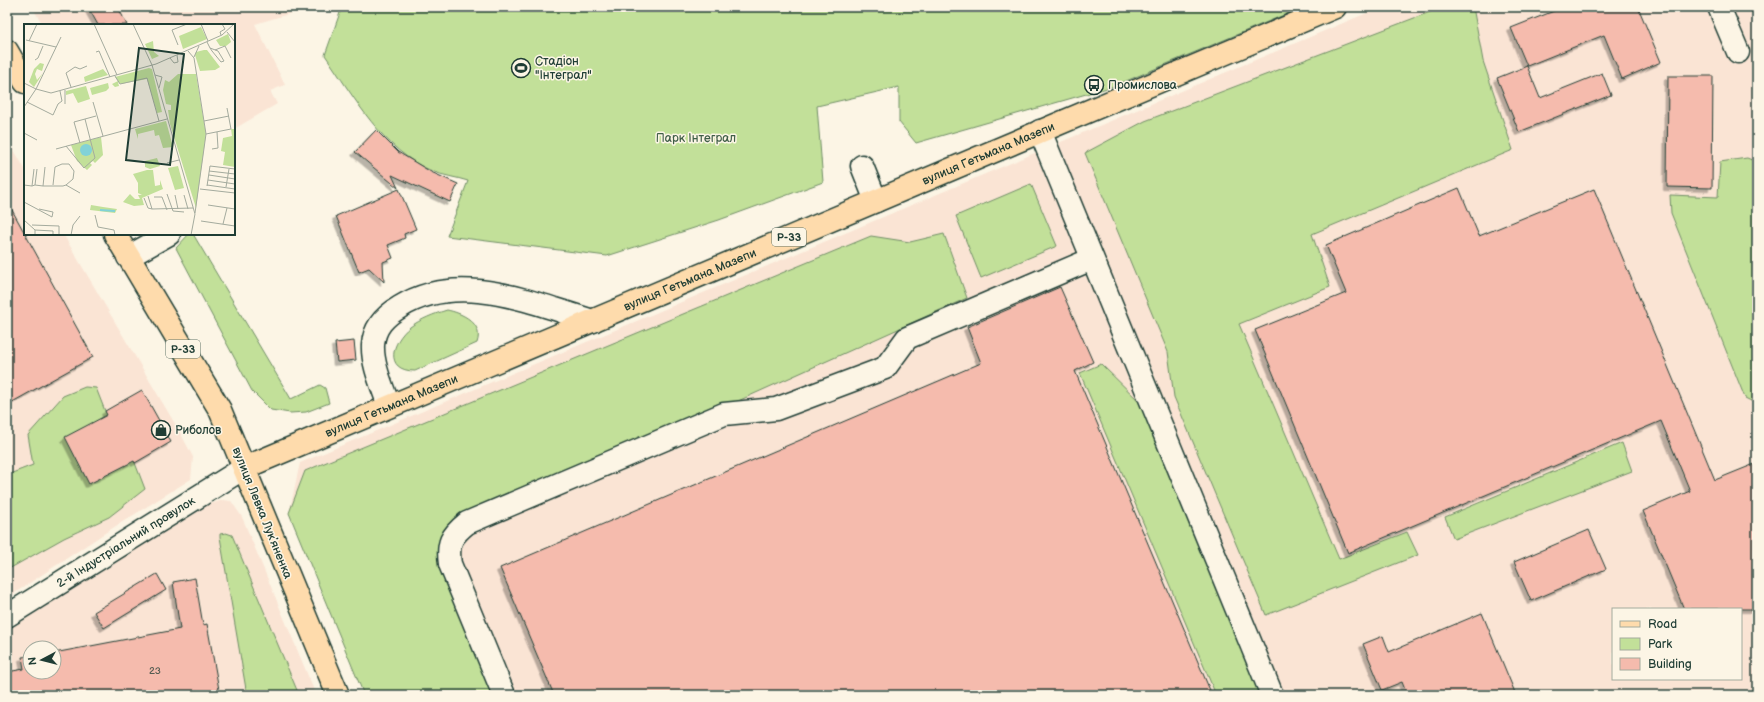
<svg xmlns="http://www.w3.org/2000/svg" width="1764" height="702" font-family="'Balsamiq Sans',sans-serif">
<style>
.built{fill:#fae4d4;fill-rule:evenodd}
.green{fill:#c2e099;stroke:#708e66}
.building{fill:#f5bbad;stroke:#1f3d34;filter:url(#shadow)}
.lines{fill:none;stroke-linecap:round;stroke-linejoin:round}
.minor-casing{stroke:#1f3d34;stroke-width:25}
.major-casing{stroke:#1f3d34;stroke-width:25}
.minor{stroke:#fcf5e5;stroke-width:22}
.major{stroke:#fedbac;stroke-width:22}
.labels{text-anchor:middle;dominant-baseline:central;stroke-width:3;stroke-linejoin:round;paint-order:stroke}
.number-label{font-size:10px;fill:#545c52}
.shield{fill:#fcf5e5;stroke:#617469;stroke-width:1}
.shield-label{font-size:11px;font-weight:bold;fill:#1f3d34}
.poi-label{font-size:12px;fill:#1f3d34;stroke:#fcf5e5;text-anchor:start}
.park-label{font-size:12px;fill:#405e48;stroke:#fcf5e5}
.street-label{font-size:12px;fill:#1f3d34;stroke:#fcf5e5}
.inset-river{fill:none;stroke:#81d2d7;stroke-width:2}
.inset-road{fill:none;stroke:#a4ab9e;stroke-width:1}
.view{fill:#1f3d34;fill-opacity:0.15;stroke:#1f3d34;stroke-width:2}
.inset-edge{fill:none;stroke:#1f3d34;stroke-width:2}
</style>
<defs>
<filter id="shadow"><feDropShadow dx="-3.5" dy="3.5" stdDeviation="0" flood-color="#0004"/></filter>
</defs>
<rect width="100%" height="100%" fill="#fcf5e5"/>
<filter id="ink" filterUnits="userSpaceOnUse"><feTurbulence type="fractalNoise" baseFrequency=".025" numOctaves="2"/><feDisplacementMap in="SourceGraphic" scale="8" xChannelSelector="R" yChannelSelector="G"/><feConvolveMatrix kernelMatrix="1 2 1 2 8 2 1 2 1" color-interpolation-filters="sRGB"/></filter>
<g filter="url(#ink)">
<g class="built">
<polygon points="32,7 312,7 255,24 285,85 270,91 277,104 234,129 234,25 43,25"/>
<path d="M1381,7H1757V695H364L289,513L300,463ZM1613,609H1741V679H1613Z"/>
<polygon points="7,138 25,169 25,234 63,234 181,434 193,457 191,479 108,531 7,598"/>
<path d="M223,500L231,501L242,517L316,695H7V630L206,505ZM30,648H54V672H30Z"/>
</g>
<g class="green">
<path d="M342,7H1303L1114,86L916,143L899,122V87L817,106L823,182L719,220L607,256L447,236L468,181C456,177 443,176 432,171C383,151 354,97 325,55Z"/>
<polygon points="1443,7 1473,7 1483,61 1513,150 1312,234 1330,287 1239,324 1339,559 1407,532 1418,555 1266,615 1174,397 1168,352 1085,153 1145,121"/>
<polygon points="1747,158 1757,162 1757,404 1745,398 1671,213 1670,195 1718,197 1720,162"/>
<polygon points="1031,184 1057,246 981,278 956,216"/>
<polygon points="189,234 193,234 291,399 320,385 325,388 329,403 306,412 290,413 271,410 252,391 176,248"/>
<polygon points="944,234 967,298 467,523 450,541 504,695 364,695 289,513 305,471 871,236 910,242"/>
<path d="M447,310C462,313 484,323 477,343L415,371C383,371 392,341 410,327C421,319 434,314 447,310Z"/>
<polygon points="1101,364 1143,405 1263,695 1216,695 1080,373"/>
<polygon points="85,387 96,388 105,411 135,463 145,489 109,517 64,538 7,570 7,475 33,465 28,435 63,396"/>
<polygon points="1622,443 1632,471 1454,539 1445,517"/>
<polygon points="226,533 232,535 299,695 247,695 220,537 220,534"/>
</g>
<g class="building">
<polygon points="88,7 118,7 127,25 98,25"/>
<polygon points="1564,7 1638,7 1661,62 1622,79 1604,35 1527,66 1511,28"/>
<polygon points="1527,66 1540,98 1602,73 1611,95 1519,132 1497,78"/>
<polygon points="1668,76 1713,76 1712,188 1667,187"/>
<polygon points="376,130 398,152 431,172 458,184 450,202 392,175 398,188 355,152"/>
<polygon points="1459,188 1479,236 1594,189 1715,480 1757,463 1757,609 1684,609 1643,511 1690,491 1661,421 1348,553 1255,330 1346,293 1326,245"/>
<polygon points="399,189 416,229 404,234 405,238 388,245 393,258 383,262 384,282 369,268 359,272 336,216"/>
<polygon points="7,201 93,357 7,405"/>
<polygon points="1060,287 1093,362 1075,371 1212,695 554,695 500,568 981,363 967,327"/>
<polygon points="354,341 356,360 337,362 335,343"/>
<polygon points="142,390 171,442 135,463 134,461 89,484 65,437 107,415 105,411"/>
<polygon points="1589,530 1606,569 1531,601 1514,562"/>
<polygon points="157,574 166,590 104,628 94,612"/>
<polygon points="195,578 203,625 207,624 220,695 7,695 7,672 24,669 22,657 30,656 30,672 54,672 54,653 180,629 173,582"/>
<polygon points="1482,613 1516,695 1407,695 1402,682 1382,690 1363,644 1383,636 1389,652"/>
</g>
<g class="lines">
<defs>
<g id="minor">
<polyline points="1719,7 1738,52"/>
<polyline points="1040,131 1272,695"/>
<polyline points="862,166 876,201"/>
<polyline points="128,257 169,234"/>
<path d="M389,406C383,388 372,365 373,345C374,327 385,316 400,307C459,270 532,303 593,321"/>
<path id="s1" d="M7,616L244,468"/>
<path d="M504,695L450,564C447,543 451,536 467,523L724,414L776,409L885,368L907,338L1092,259"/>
</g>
<g id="major">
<polyline points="7,51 25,82"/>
<polyline points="115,234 220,410 338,695"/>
<path id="s2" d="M244,468L1335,7"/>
</g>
</defs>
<use href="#minor" class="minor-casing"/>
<use href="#major" class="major-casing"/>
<use href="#minor" class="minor"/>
<use href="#major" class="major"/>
</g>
</g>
<defs>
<symbol id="stadium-ring" viewBox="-11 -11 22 22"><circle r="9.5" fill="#fcf5e5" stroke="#1f3d34" stroke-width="1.5"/><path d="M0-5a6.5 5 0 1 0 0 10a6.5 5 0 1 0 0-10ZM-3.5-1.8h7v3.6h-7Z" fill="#1f3d34"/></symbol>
<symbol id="bus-ring" viewBox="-11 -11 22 22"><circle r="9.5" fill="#fcf5e5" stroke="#1f3d34" stroke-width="1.5"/><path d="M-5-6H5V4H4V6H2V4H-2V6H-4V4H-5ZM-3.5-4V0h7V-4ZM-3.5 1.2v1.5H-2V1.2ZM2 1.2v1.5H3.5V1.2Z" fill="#1f3d34"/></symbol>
<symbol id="shop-ring" viewBox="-11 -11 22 22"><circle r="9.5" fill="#fcf5e5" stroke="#1f3d34" stroke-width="1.5"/><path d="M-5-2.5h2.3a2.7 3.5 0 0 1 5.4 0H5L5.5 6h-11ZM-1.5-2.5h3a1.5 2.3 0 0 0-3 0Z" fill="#1f3d34"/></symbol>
</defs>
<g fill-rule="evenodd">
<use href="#stadium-ring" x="510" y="57" width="22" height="22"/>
<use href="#bus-ring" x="1083" y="74" width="22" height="22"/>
<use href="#shop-ring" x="150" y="419" width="22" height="22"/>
</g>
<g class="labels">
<g class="number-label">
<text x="155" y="671">23</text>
</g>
<g class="shield">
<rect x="772" y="228" width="34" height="18" rx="3"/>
<rect x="166" y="340" width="34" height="18" rx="3"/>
</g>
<g class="shield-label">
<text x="789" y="237">Р-33</text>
<text x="183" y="349">Р-33</text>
</g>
<g class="poi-label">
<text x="535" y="61">Стадіон<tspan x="535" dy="14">"Інтеграл"</tspan></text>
<text x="1108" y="85">Промислова</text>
<text x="175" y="430">Риболов</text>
</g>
<g class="park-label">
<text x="696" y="138">Парк Інтеграл</text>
</g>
<g class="street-label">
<text stroke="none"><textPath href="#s2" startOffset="808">вулиця Гетьмана Мазепи</textPath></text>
<text stroke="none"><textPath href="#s2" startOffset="484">вулиця Гетьмана Мазепи</textPath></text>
<text stroke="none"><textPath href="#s2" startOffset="160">вулиця Гетьмана Мазепи</textPath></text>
<text transform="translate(262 513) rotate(68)">вулиця Левка Лукʼяненка</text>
<text stroke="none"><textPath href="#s1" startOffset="140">2-й Індустріальний провулок</textPath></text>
</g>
</g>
<g transform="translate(24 24)">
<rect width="211" height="211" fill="#fcf5e5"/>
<path d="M177,3L183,15L159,25L155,12ZM204,10L207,18L202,22H196L192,16ZM129,17L130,28L135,32L128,35L121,20ZM180,26H183L196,43L191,46L176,47L171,31L172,28ZM16,39L20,40L18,47L13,45L11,50L13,56L19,49L10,63L5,58L10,45ZM125,44L128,45L138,88L133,89L123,55L97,60L94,58L95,62L91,63L88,60L94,57L91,53ZM79,45L84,51L61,58L60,53ZM154,50H172L182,110L172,184L146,100L144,86H147V81L142,80L139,66L141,56L145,58ZM84,59L85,64L82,67L68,71L66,64ZM62,62L66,75L54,79L49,69L42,71V67ZM142,97L149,123L139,124L135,111L131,112L130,106L114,110V115L111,105ZM207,105H211V143L199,141L201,128L197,127L199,114L208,112ZM77,113L79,131L71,139L69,137L66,139L68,141L63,146L53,137L47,121ZM133,134L136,142L126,145L121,143V137ZM154,142L160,164L151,166L144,144ZM123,146H129L131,162L136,161V156L139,165L118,174L120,181L110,182L99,178L106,170L111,175H116L114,171H118L114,169V159L109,150ZM67,181L79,183L93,185L91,189L66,186Z" fill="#c2e099"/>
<path d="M56 126a6 6 0 1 1 12 0a6 6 0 1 1-12 0Z" fill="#81d2d7"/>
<path class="inset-river" d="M76,186L91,187"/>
<path class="inset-road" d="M70,0L93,51M109,0L128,41M177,0L184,17M203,8L211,18M197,11L196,8L201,5L198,0M2,16L32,23M5,17L13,0M183,18L186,24L188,27L197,38L200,37L194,27L186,24M154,21L148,6L163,0M191,26L201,22L207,34M164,27L170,34L182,110L171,189M72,28L75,27L86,53M170,33L175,22M146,34L150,39L154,38L153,31M11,36L14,34L19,22M128,41L171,190L167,211M131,51L138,53L135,64M91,52L96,60L123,54L135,97M0,59L12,65L13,63L37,13M47,63L42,49L51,43L56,45L63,42M3,78L29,91L34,80L38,77L36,67M69,78L79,112M41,80V66M0,83L12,65L27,69L132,40L198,11L210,0M180,97L205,92M0,109L13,116M182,110L207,105L203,84M56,119L50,98L72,92M42,122L60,144L71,134L61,95M32,125L143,95M188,125L194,124L193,108M143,139L155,136M185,147L211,150M185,151L211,155M184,156L211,160M0,161L8,162L10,145M11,161L19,162L21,143M42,161L56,169M183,161L211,165M8,162L11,161L13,145M19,162H39L42,161L49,155L50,147L45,140H38L31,143L29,161M183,162L186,142L211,145M202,163L205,145M176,165L211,169M143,170L149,187L160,188M151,171L154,185M160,171L164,185M124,172L128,185L169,184M130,173H138L143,186M120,174L124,184L128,185M0,178L28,193L29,188L15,185M184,181L211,185M71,191L74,203L90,206L91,211M0,196L11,206M177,197L211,202M199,200L203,184M8,201L35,202V211M11,211V206L29,207V211M47,211L49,201L56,192"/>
<path class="view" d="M115,24L160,30L146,141L102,136Z"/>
<rect width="211" height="211" class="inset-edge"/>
</g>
<rect width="1764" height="702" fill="none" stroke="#fcf5e5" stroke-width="24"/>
<rect x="12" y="12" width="1740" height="678" fill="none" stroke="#1f3d34" stroke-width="1.5" filter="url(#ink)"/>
<rect x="1612" y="608" width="130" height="72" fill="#fcf5e5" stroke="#a4ab9e"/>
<rect x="1620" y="621" width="20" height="6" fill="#fedbac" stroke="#a4ab9e"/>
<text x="1648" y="628" font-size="12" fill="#1f3d34">Road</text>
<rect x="1620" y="638" width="20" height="12" fill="#c2e099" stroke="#a4ab9e"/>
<text x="1648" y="648" font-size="12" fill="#1f3d34">Park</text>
<rect x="1620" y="658" width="20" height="12" fill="#f5bbad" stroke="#a4ab9e"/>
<text x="1648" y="668" font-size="12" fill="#1f3d34">Building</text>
<g transform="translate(42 660) rotate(263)"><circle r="19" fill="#fcf5e5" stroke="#a4ab9e"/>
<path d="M0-3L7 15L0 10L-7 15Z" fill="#1f3d34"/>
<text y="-6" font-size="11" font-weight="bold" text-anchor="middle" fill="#1f3d34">N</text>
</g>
</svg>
